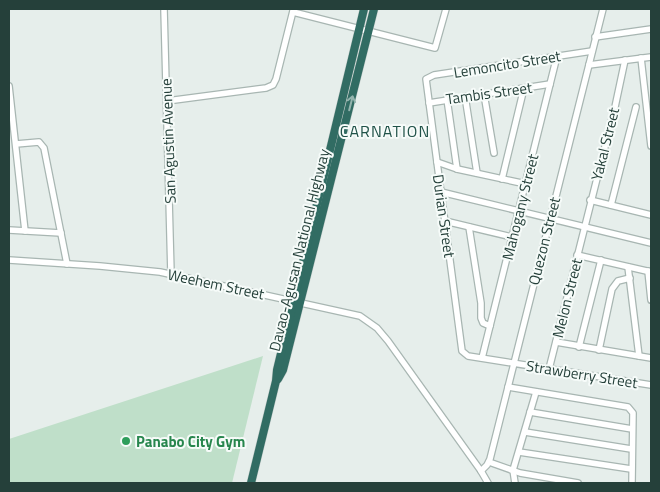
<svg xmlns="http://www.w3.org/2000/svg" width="660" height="492" font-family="'Titillium Web',sans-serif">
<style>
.green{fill:#bfdfc9}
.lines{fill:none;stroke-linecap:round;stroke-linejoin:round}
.minor-casing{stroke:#a8b6b2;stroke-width:8}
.highway-casing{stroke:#c2cac8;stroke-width:9}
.minor{stroke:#fff;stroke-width:5.5}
.highway{stroke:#316c63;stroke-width:8}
.oneway{stroke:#94b4ae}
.leisure-dot{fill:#2e9e5b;stroke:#f6fbf9;stroke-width:2}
.labels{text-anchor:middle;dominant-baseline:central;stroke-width:4;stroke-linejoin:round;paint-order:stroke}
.street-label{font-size:15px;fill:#25403a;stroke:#f6fbf9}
.leisure-label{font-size:15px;font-weight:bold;fill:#27864d;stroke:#f6fbf9;text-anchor:start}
.neighbourhood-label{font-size:16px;letter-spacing:1px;fill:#205248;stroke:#f6fbf9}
</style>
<rect width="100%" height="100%" fill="#e6eeeb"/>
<polygon class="green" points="263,356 232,483 9,483 9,439"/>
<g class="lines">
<defs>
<g id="minor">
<polyline points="164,9 171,274"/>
<polyline points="293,12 435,48 446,9"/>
<polyline points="595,37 651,29"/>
<polyline points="592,51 434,75 426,79 462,351 468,356 651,385"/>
<polyline points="641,58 651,146"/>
<polyline points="589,65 651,57"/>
<polyline points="9,86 25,231"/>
<polyline points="484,94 494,153"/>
<polyline points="465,96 477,173"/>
<polyline points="447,99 457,169"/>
<polyline points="167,101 266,88 273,85 276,79 293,11"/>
<polyline points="429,103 550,84"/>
<polyline points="16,144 39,142 44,148 67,264"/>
<polyline points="437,162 457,169 526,184"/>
<polyline points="502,179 524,88"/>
<polyline points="441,192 651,243"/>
<polyline points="590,200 651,215"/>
<polyline points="611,205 636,107"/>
<polyline points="445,221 512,237"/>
<polyline points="469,227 481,303 481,318 483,323 490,326"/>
<polyline points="9,230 61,233"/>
<polyline points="577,255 651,272"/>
<polyline points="9,260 100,266 160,272 360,316 377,328 388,341 481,471 488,483"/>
<polyline points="628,267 639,356"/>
<polyline points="648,271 651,300"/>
<polyline points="556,342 651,358"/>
<polyline points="579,347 601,260"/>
<polyline points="599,350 612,289 618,281 630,278"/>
<polyline points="482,358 557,56"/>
<polyline points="549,369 615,107 625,60"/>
<polyline points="508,387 628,407 633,413 632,483"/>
<polyline points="530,412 632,429"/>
<polyline points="525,432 631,449"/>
<polyline points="519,452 631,469"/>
<polyline points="489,462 520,473 578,483"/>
<polyline points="481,471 487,465 490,459 603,9"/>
<polyline points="515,483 513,470 536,392"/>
</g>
<g id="highway">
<polyline points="278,379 283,370 374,9"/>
<polyline points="251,483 276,381 277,370 364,9"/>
</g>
</defs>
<use href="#minor" class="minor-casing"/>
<use href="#highway" class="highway-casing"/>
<use href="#minor" class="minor"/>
<use href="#highway" class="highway"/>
</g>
<defs><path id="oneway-shaft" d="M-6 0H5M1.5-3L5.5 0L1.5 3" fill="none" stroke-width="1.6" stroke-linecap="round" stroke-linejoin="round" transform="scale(1.25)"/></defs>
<use class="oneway" href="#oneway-shaft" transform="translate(351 103) rotate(-76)"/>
<circle class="leisure-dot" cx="126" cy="441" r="5"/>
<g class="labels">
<g class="street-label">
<text transform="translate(507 64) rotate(-9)">Lemoncito Street</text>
<text transform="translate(489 93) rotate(-8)">Tambis Street</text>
<text transform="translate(168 141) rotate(-92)">San Agustin Avenue</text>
<text transform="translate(605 144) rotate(-76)">Yakal Street</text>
<text transform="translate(520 207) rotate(-76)">Mahogany Street</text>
<text transform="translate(444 216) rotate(82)">Durian Street</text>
<text transform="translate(544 241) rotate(-76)">Quezon Street</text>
<text transform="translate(299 250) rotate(-76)">Davao-Agusan National Highway</text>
<text transform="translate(216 284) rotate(12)">Weehem Street</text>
<text transform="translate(567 298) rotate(-76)">Melon Street</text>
<text transform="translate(582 374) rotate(9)">Strawberry Street</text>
</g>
<g class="leisure-label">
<text x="136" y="441">Panabo City Gym</text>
</g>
<g class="neighbourhood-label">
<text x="385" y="131">CARNATION</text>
</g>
</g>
<rect width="660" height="492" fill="none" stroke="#25403a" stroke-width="20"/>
</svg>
